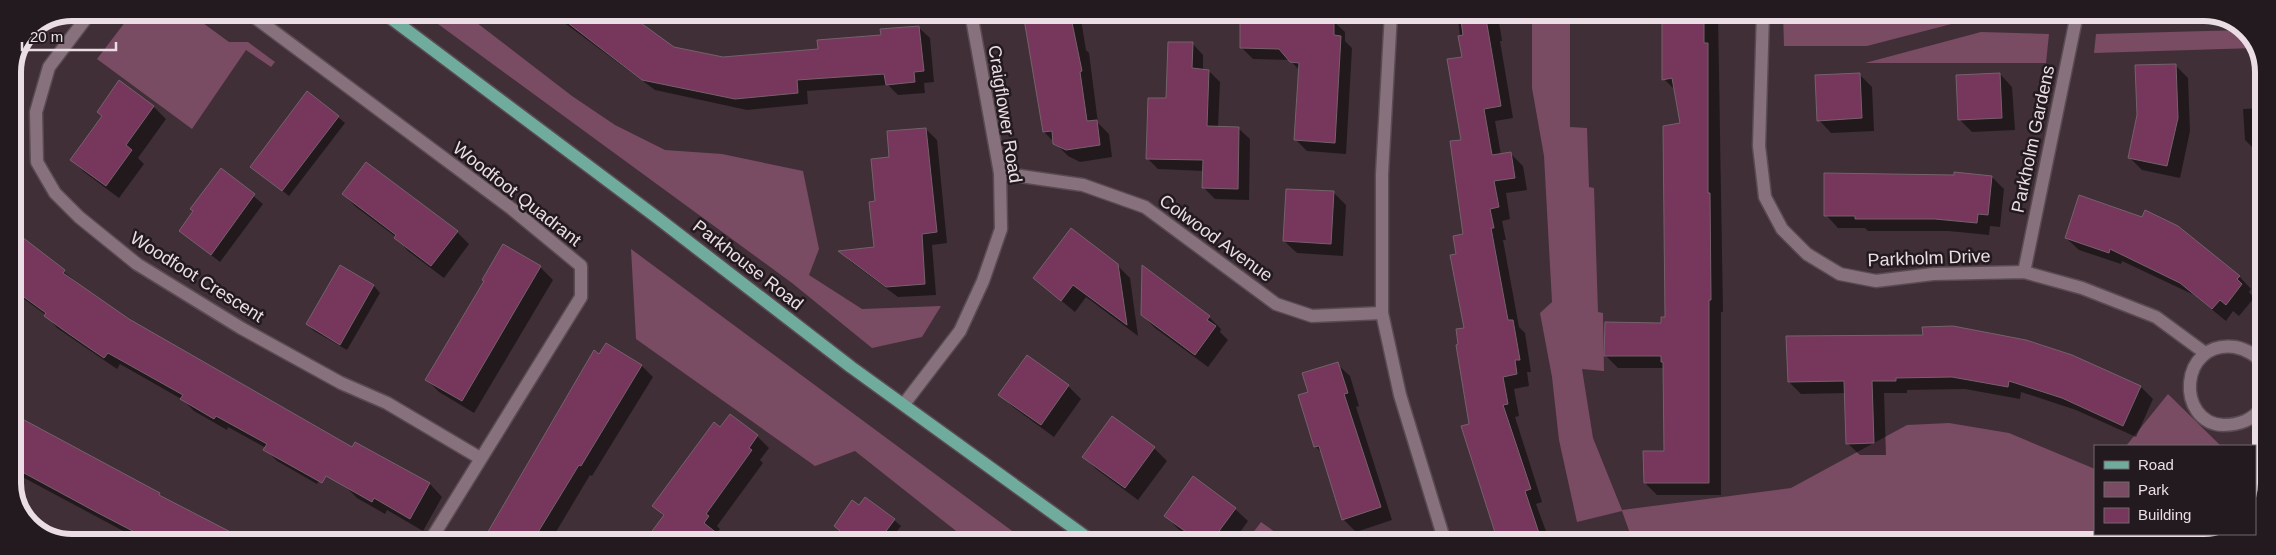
<svg xmlns="http://www.w3.org/2000/svg" width="2276" height="555" font-family="Helvetica,sans-serif">
<style>
.green{fill:#794c64}
.shadow{fill:#0007}
.building{fill:#77365b;stroke:#75616b}
.lines{fill:none;stroke-linecap:round;stroke-linejoin:round}
.minor-casing{stroke:#5a4b52;stroke-width:15}
.major-casing{stroke:#5a4b52;stroke-width:15}
.minor{stroke:#86717c;stroke-width:12}
.major{stroke:#6fac9e;stroke-width:12}
.labels{text-anchor:middle;dominant-baseline:central;stroke-width:5;stroke-linejoin:round;paint-order:stroke}
.street-label{font-size:18px;fill:#eadee4;stroke:#221a1e}
.rim{fill:none;stroke:#eadee4;stroke-width:6}
</style>
<rect width="100%" height="100%" fill="#412f38"/>
<g class="green">
<polygon points="132,13 199,13 203,23 229,42 248,42 275,62 271,67 246,50 192,129 97,59"/>
<polygon points="423,13 464,13 572,96 615,125 665,150 722,154 803,171 819,249 809,275 862,309 941,306 922,337 872,348 792,283"/>
<polygon points="1532,13 1592,13 1592,16 1570,17 1570,127 1587,128 1589,187 1594,188 1598,312 1603,313 1604,371 1582,369 1593,438 1622,510 1791,488 1907,425 1949,423 2009,433 2095,469 2095,534 2155,534 2160,542 1633,542 1622,511 1577,522 1559,440 1552,377 1540,313 1552,302 1544,156 1532,88"/>
<polygon points="1783,13 2051,14 2051,17 1959,22 1867,46 1784,46"/>
<polygon points="2097,14 2215,14 2220,16 2097,18"/>
<polygon points="2243,30 2249,33 2255,48 2094,53 2096,34"/>
<polygon points="1981,32 2049,34 2046,63 1865,63"/>
<polygon points="631,249 1027,542 970,542 855,451 815,466 636,339"/>
<polygon points="2168,394 2221,446 2126,446"/>
<polygon points="1261,522 1275,532 1274,542 1246,542"/>
</g>
<g class="shadow">
<polygon points="551,13 627,13 673,48 723,59 819,50 918,27 930,38 934,82 924,83 925,93 898,95 888,85 807,91 808,104 747,110 655,90"/>
<polygon points="1024,13 1080,13 1086,50 1089,53 1098,123 1109,134 1112,157 1080,162 1068,156 1044,132"/>
<polygon points="1457,13 1507,13 1498,16 1502,41 1500,41 1513,118 1495,121 1501,155 1510,153 1523,166 1527,190 1506,193 1510,219 1502,221 1506,240 1503,240 1519,327 1525,333 1531,372 1527,372 1529,386 1514,389 1519,416 1515,417 1542,502 1536,504 1550,542 1499,542 1492,524 1471,425 1460,345 1465,329 1458,255 1464,235 1462,141 1463,58"/>
<polygon points="1663,13 1718,13 1723,312 1721,312 1721,495 1657,495 1645,483 1665,452 1665,368 1618,368 1606,356 1662,324 1667,318 1681,124 1676,91 1664,79"/>
<polygon points="1333,21 1345,32 1345,41 1352,48 1346,154 1307,151 1296,140 1299,70 1290,60 1253,59 1241,47 1300,24"/>
<polygon points="1192,43 1203,55 1203,70 1209,71 1220,82 1218,127 1238,128 1250,139 1249,200 1215,199 1204,188 1204,171 1158,169 1147,158 1168,99"/>
<polygon points="2175,65 2188,78 2190,131 2180,178 2142,170 2129,157"/>
<polygon points="1859,74 1872,87 1874,131 1831,133 1819,120"/>
<polygon points="2000,74 2012,87 2015,130 1972,132 1959,119"/>
<polygon points="120,82 154,107 166,119 138,158 144,164 119,198 84,172 72,160 103,117"/>
<polygon points="2263,108 2263,151 2256,151 2245,140 2243,109"/>
<polygon points="338,117 345,123 289,196 252,167"/>
<polygon points="926,129 937,140 947,243 932,245 936,295 898,297 851,262 841,252 875,248 891,158"/>
<polygon points="221,170 263,204 220,262 180,231"/>
<polygon points="1992,177 2004,189 2000,227 1990,226 1989,235 1948,231 1868,231 1865,228 1838,228 1826,215"/>
<polygon points="1333,192 1346,205 1343,256 1297,253 1284,241"/>
<polygon points="343,194 457,232 469,244 444,278 408,251 396,237 356,207"/>
<polygon points="2263,206 2263,229 2254,220"/>
<polygon points="13,224 28,243 110,309 338,445 317,484 277,461 265,449 266,448 228,427 227,430 194,411 183,400 120,364 117,369 57,328 46,315 13,291"/>
<polygon points="2066,238 2239,276 2251,289 2249,292 2254,298 2239,316 2233,311 2226,321 2194,295 2122,261 2121,264 2079,250"/>
<polygon points="1117,265 1130,278 1138,336 1086,297 1075,312 1034,278"/>
<polygon points="340,267 374,286 380,293 347,350 314,331 307,324"/>
<polygon points="540,267 553,280 474,413 439,392 427,380"/>
<polygon points="1142,315 1209,317 1221,329 1220,332 1228,340 1208,367 1155,328"/>
<polygon points="1787,337 2141,387 2153,399 2136,437 2076,410 2021,392 2020,399 1965,389 1907,390 1907,393 1884,393 1886,455 1860,455 1847,443 1846,393 1801,394 1789,382"/>
<polygon points="606,344 642,366 653,377 592,476 590,475 550,542 483,542"/>
<polygon points="1027,357 1068,386 1081,399 1054,437 1013,407 1000,395"/>
<polygon points="1337,364 1350,376 1359,406 1356,407 1392,520 1356,532 1343,519 1322,453 1315,446 1309,392"/>
<polygon points="13,415 159,494 164,499 246,541 142,541 13,472"/>
<polygon points="730,416 757,436 769,448 760,460 763,463 717,526 720,529 715,535 664,516 654,506"/>
<polygon points="361,446 430,484 442,497 423,531 387,510 385,514 357,498 345,486"/>
<polygon points="1154,448 1167,461 1138,500 1096,469 1084,457"/>
<polygon points="859,507 894,520 901,526 889,542 840,542"/>
<polygon points="1235,509 1248,521 1233,542 1197,542 1178,529 1166,516"/>
<polygon points="2211,534 2229,534 2214,539"/>
<polygon points="324,536 337,541 321,541"/>
</g>
<g class="building">
<polygon points="555,13 627,13 674,47 723,57 818,49 817,40 881,35 880,29 919,26 924,71 914,72 915,82 886,85 884,74 797,80 798,93 735,99 642,80"/>
<polygon points="1023,13 1070,13 1082,71 1080,72 1087,121 1097,120 1100,145 1066,150 1053,144 1052,131 1043,132"/>
<polygon points="1460,13 1485,13 1501,106 1484,109 1492,155 1511,152 1515,178 1494,181 1499,207 1490,209 1494,228 1491,228 1508,320 1513,320 1520,360 1515,360 1517,374 1503,377 1508,404 1503,405 1531,489 1525,491 1542,542 1498,542 1461,426 1469,424 1456,345 1458,344 1456,329 1464,328 1450,255 1456,254 1453,236 1463,234 1450,141 1461,140 1447,59 1462,57 1458,36 1463,35"/>
<polygon points="1693,15 1704,16 1704,43 1708,43 1708,193 1710,193 1711,300 1709,300 1709,483 1644,483 1643,451 1664,451 1663,362 1661,362 1661,356 1604,356 1605,322 1661,323 1661,317 1665,317 1663,126 1680,123 1672,78 1662,80 1662,16"/>
<polygon points="1299,19 1334,20 1334,35 1341,36 1335,143 1294,140 1299,63 1290,62 1279,49 1240,48 1240,22 1299,23"/>
<polygon points="1168,42 1193,42 1192,68 1209,70 1207,126 1239,127 1238,189 1202,188 1203,160 1146,159 1148,98 1166,98"/>
<polygon points="2176,64 2178,118 2167,166 2128,158 2137,115 2135,65"/>
<polygon points="1860,73 1862,118 1817,121 1815,75"/>
<polygon points="2000,73 2002,118 1958,120 1956,75"/>
<polygon points="119,80 154,106 126,145 132,150 106,186 70,160 102,116 97,112"/>
<polygon points="307,91 339,116 282,191 250,167"/>
<polygon points="926,128 937,232 922,234 925,284 886,287 838,251 874,247 869,202 875,201 871,159 889,157 887,131"/>
<polygon points="366,162 458,231 431,266 394,238 396,235 342,194"/>
<polygon points="221,168 255,194 211,255 179,231 193,211 190,209"/>
<polygon points="1954,172 1992,176 1988,215 1978,214 1977,223 1935,219 1855,219 1855,216 1824,216 1824,173 1954,175"/>
<polygon points="1286,189 1334,191 1331,244 1283,241"/>
<polygon points="2079,195 2142,217 2145,210 2178,226 2240,276 2237,279 2242,284 2226,305 2220,300 2212,309 2180,283 2110,249 2109,253 2065,238"/>
<polygon points="1071,228 1118,264 1127,325 1073,285 1061,301 1033,278"/>
<polygon points="13,230 65,270 63,273 129,319 352,447 355,442 430,483 410,519 374,498 372,502 326,476 322,483 263,450 267,444 216,416 214,419 180,399 183,395 108,353 104,358 69,334 44,316 46,313 13,289"/>
<polygon points="503,244 541,266 462,401 425,380 484,281 482,280"/>
<polygon points="340,265 374,285 340,345 306,324"/>
<polygon points="1142,265 1210,316 1207,320 1216,326 1195,355 1141,315"/>
<polygon points="1953,326 2026,340 2072,355 2141,386 2123,426 2062,398 2009,381 2008,387 1952,377 1896,378 1896,381 1872,381 1874,443 1846,444 1844,381 1788,382 1786,336 1923,335 1922,327"/>
<polygon points="606,343 642,365 581,466 579,465 532,542 482,542 594,350 599,354"/>
<polygon points="1027,355 1069,385 1041,425 998,395"/>
<polygon points="1338,362 1348,393 1344,394 1381,507 1342,520 1319,446 1314,447 1298,395 1308,392 1302,373"/>
<polygon points="13,414 160,493 159,495 248,541 152,541 98,513 13,467"/>
<polygon points="730,414 758,435 749,448 752,450 706,514 709,516 704,523 728,542 644,542 664,515 652,506 714,422 720,427"/>
<polygon points="1112,416 1155,447 1125,488 1082,457"/>
<polygon points="1193,476 1236,508 1211,542 1200,542 1164,516"/>
<polygon points="865,497 895,519 878,542 832,542 840,531 834,526 852,500 859,505"/>
</g>
<g class="lines">
<defs>
<g id="minor">
<polyline points="90,13 49,67 36,112 37,162 55,193 79,217 137,264 241,328 341,383 387,403 480,458"/>
<polyline points="249,13 512,209 581,266 581,297 430,541"/>
<polyline points="1391,13 1382,174 1382,313 1400,395 1445,542"/>
<polyline points="1763,13 1759,146 1765,197 1782,229 1807,254 1840,274 1876,281 1933,274 2024,272 2082,288 2156,317 2205,353"/>
<polyline points="1000,173 1083,185 1145,207 1276,304 1312,316 1382,313"/>
<polyline points="2024,272 2075,24 2074,14"/>
<polyline points="904,404 960,331 983,281 1001,229 1000,173 971,13"/>
<path d="M2263,407C2252,420 2240,425 2223,425C2176,423 2178,340 2235,347C2246,349 2258,356 2263,365"/>
</g>
<polyline id="major" points="384,13 655,216 851,367 1093,542"/>
</defs>
<use href="#minor" class="minor-casing"/>
<use href="#major" class="major-casing"/>
<use href="#minor" class="minor"/>
<use href="#major" class="major"/>
</g>
<g class="labels">
<g class="street-label">
<text transform="translate(1005 114) rotate(81)">Craigflower Road</text>
<text transform="translate(2033 139) rotate(-78)">Parkholm Gardens</text>
<text transform="translate(517 194) rotate(38)">Woodfoot Quadrant</text>
<text transform="translate(1216 238) rotate(36)">Colwood Avenue</text>
<text transform="translate(1929 258) rotate(-2)">Parkholm Drive</text>
<text transform="translate(748 265) rotate(38)">Parkhouse Road</text>
<text transform="translate(197 277) rotate(32)">Woodfoot Crescent</text>
</g>
</g>
<path d="M0 0H2276V555H0ZM72 21H2204A51 51 0 0 1 2255 72V483A51 51 0 0 1 2204 534H72A51 51 0 0 1 21 483V72A51 51 0 0 1 72 21Z" fill="#221a1e" fill-rule="evenodd"/>
<path class="rim" d="M72 21H2204A51 51 0 0 1 2255 72V483A51 51 0 0 1 2204 534H72A51 51 0 0 1 21 483V72A51 51 0 0 1 72 21Z"/>
<rect x="2094" y="445" width="162" height="90" fill="#221a1e" stroke="#72686d"/>
<rect x="2104" y="461" width="25" height="8" fill="#6fac9e" stroke="#72686d"/>
<text x="2138" y="470" font-size="15" fill="#eadee4">Road</text>
<rect x="2104" y="482" width="25" height="15" fill="#794c64" stroke="#72686d"/>
<text x="2138" y="495" font-size="15" fill="#eadee4">Park</text>
<rect x="2104" y="508" width="25" height="15" fill="#77365b" stroke="#72686d"/>
<text x="2138" y="520" font-size="15" fill="#eadee4">Building</text>
<path d="M22 42v8h94v-8" fill="none" stroke="#eadee4" stroke-width="2.5"/>
<text x="30" y="42" font-size="15" fill="#eadee4" stroke="#221a1e" stroke-width="4" paint-order="stroke">20 m</text>
</svg>
